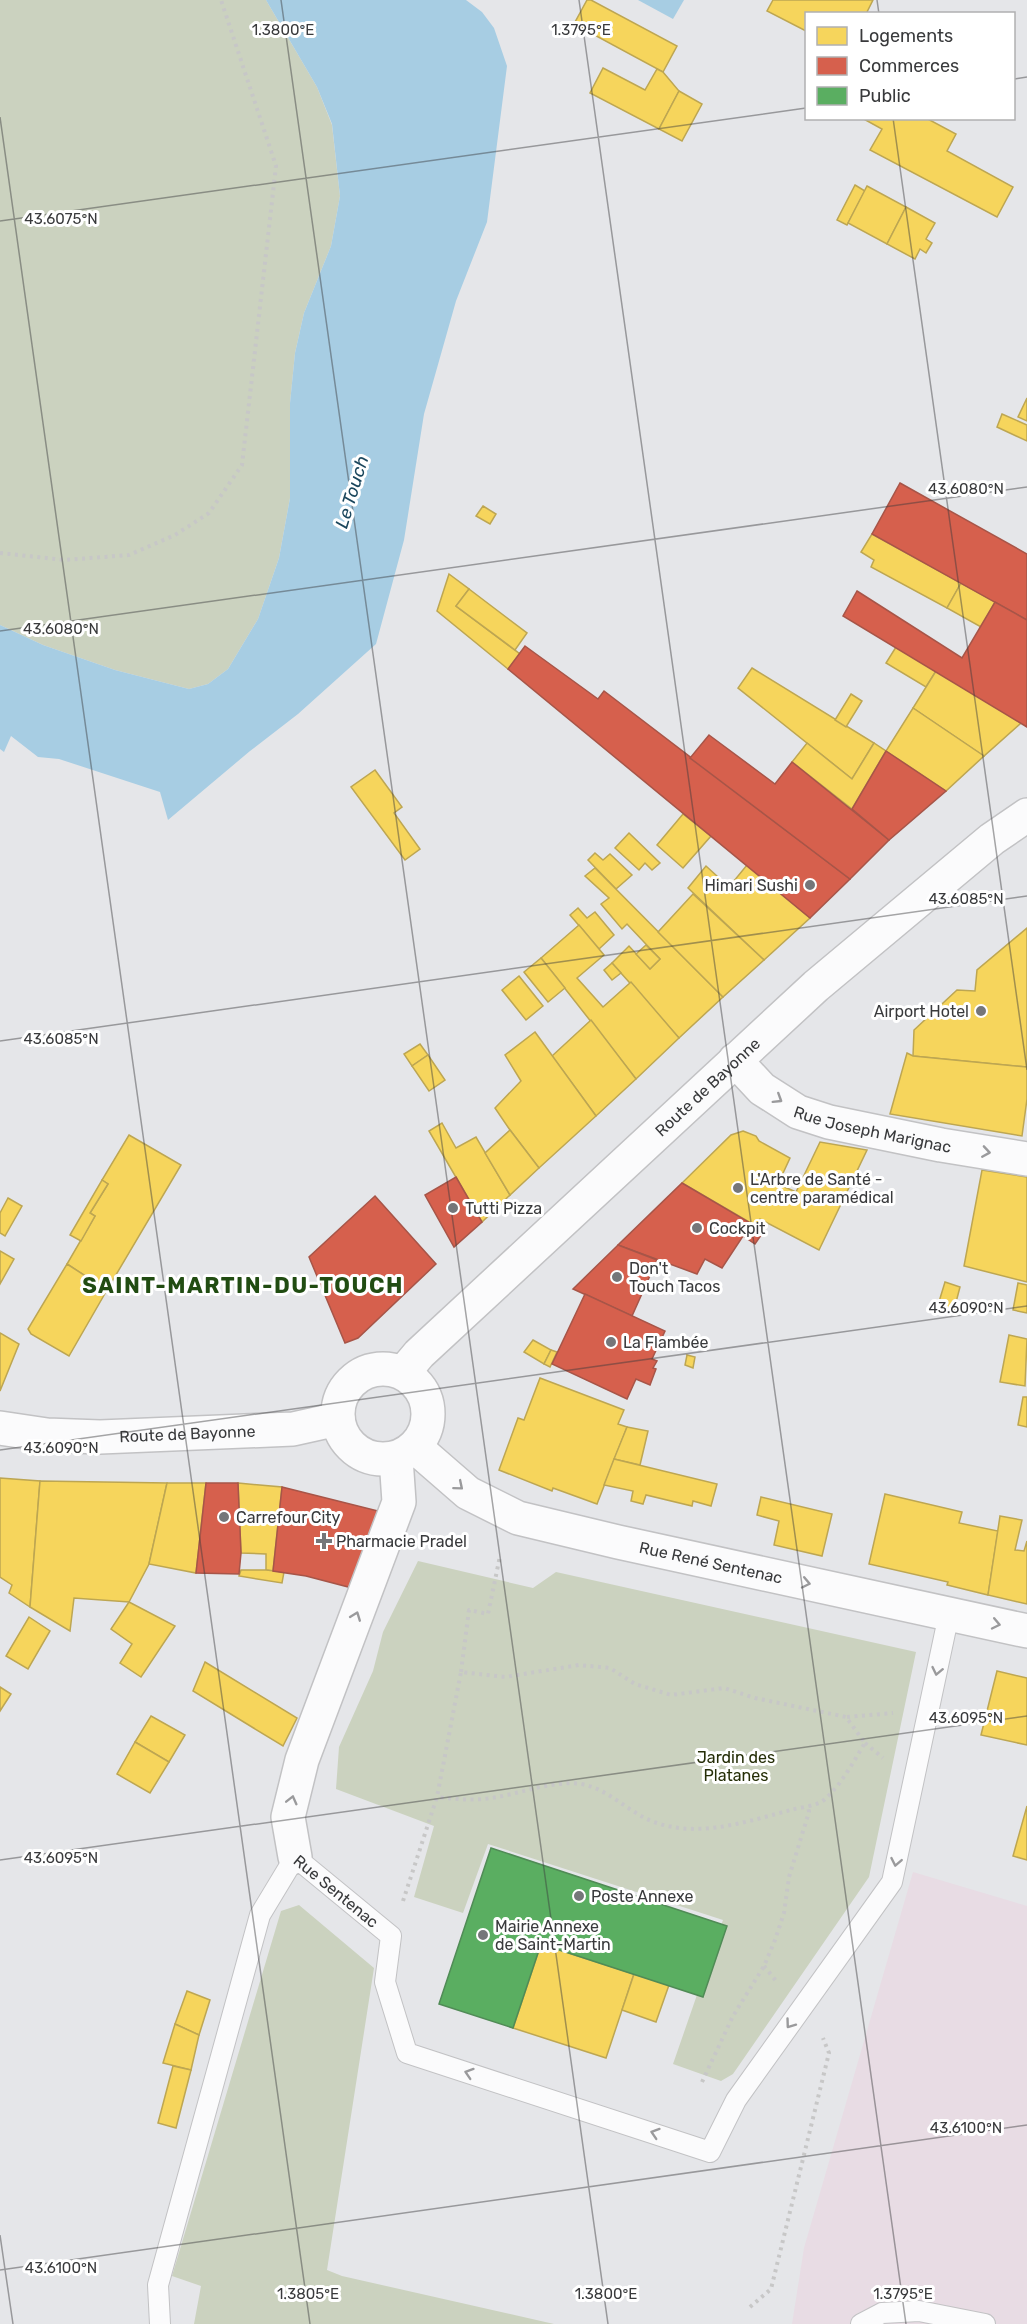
<svg xmlns="http://www.w3.org/2000/svg" width="1027" height="2324" font-family="Rubik,sans-serif">
<style>
.industrial{fill:#e8dce4}
.green{fill:#cbd2bf}
.water{fill:#a7cde3}
.homes{fill:#f6d55c;stroke:#bda652;stroke-width:1.5}
.shops{fill:#d6604d;stroke:#a75548;stroke-width:1.5}
.public{fill:#5aae61;stroke:#508b56;stroke-width:1.5}
.lines{fill:none;stroke-linecap:round;stroke-linejoin:round}
.lane-casing{stroke:#c2c2c4;stroke-width:22}
.street-casing{stroke:#c2c2c4;stroke-width:36}
.secondary-casing{stroke:#c2c2c4;stroke-width:36}
.path{stroke:#c7c7c7;stroke-width:4;stroke-dasharray:3 4.5;stroke-linecap:butt}
.lane{stroke:#fbfbfc;stroke-width:20}
.street{stroke:#fbfbfc;stroke-width:33}
.secondary{stroke:#fbfbfc;stroke-width:33}
.oneway{stroke:#9a9a9c}
.ticks{fill:none;stroke:#393a3c;stroke-width:1.5;stroke-opacity:0.45}
.poi-dot{fill:#757679;stroke:#fff;stroke-width:2}
.labels{text-anchor:middle;dominant-baseline:central;stroke-width:6;stroke-linejoin:round;paint-order:stroke}
.poi-label{font-size:16px;fill:#393a3c;stroke:#fff;text-anchor:start}
.street-label{font-size:16px;fill:#393a3c;stroke:#fff}
.park-label{font-size:16px;fill:#252e07;stroke:#fff}
.water-label{font-size:18px;font-style:italic;fill:#1b475d;stroke:#fff}
.district-label{font-size:22px;font-weight:bold;letter-spacing:1.5px;fill:#214c12;stroke:#fff}
.ticks-label{font-size:15px;text-anchor:middle;fill:#393a3c;stroke:#fff;stroke-width:6;stroke-linejoin:round;paint-order:stroke}
</style>
<rect width="100%" height="100%" fill="#e5e6e9"/>
<polygon class="industrial" points="913,1872 1027,1906 1027,2324 792,2324 804,2248"/>
<g class="green">
<polygon points="0,0 266,0 317,87 332,125 340,196 331,246 304,313 295,353 290,403 290,498 279,558 258,619 228,669 208,684 189,689 115,670 43,645 0,625"/>
<polygon points="418,1561 533,1588 556,1572 916,1652 869,1877 733,2074 721,2081 673,2064 723,1920 488,1844 463,1913 414,1897 434,1826 336,1789 339,1747 373,1671 383,1632"/>
<polygon points="299,1905 374,1968 327,2270 342,2276 554,2324 194,2324 201,2286 172,2276 281,1911"/>
</g>
<g class="water">
<polygon points="266,0 466,0 482,12 494,28 507,66 487,222 456,301 424,414 404,540 376,644 298,714 250,751 168,820 160,792 59,759 38,757 11,736 4,752 0,749 0,625 43,645 115,670 189,689 208,684 228,669 258,619 279,558 290,498 290,403 295,353 304,313 331,246 340,196 332,124 317,87"/>
<polygon points="638,0 684,0 673,19"/>
</g>
<g class="homes">
<polygon points="587,0 591,0 677,46 663,72 574,24"/>
<polygon points="773,0 873,0 866,14 806,14 806,31 767,11"/>
<polygon points="603,68 645,90 657,69 663,72 679,91 659,129 590,93"/>
<polygon points="679,91 702,104 682,141 659,129"/>
<polygon points="862,118 926,118 956,134 947,151 1013,187 997,217 870,150 882,129"/>
<polygon points="855,185 865,191 847,225 837,220"/>
<polygon points="867,186 906,207 887,244 848,223"/>
<polygon points="906,207 935,223 926,239 932,243 926,253 920,249 915,259 887,244"/>
<polygon points="1027,398 1027,421 1018,417"/>
<polygon points="1002,414 1027,425 1027,441 997,427"/>
<polygon points="483,506 496,514 490,524 476,516"/>
<polygon points="872,534 961,583 947,608 871,567 874,560 861,552"/>
<polygon points="449,574 469,589 456,606 520,654 508,669 437,611"/>
<polygon points="961,583 995,602 981,627 947,608"/>
<polygon points="469,589 527,633 515,650 456,606"/>
<polygon points="896,647 936,671 926,687 886,663"/>
<polygon points="752,668 874,743 852,779 738,688"/>
<polygon points="936,671 1021,723 984,756 913,708"/>
<polygon points="851,694 862,701 846,727 835,720"/>
<polygon points="913,708 984,756 946,791 886,751"/>
<polygon points="807,743 852,779 874,743 886,751 852,809 792,762"/>
<polygon points="375,770 402,807 394,813 420,849 405,860 351,787"/>
<polygon points="683,814 711,836 683,868 657,845"/>
<polygon points="629,833 660,863 652,870 645,863 639,870 615,848"/>
<polygon points="595,853 603,860 610,854 632,875 616,889 588,860"/>
<polygon points="747,865 810,918 764,960 688,888 706,866 729,887"/>
<polygon points="595,868 723,997 679,1038 612,963 629,946 650,969 660,959 627,924 622,929 601,904 609,898 585,876"/>
<polygon points="693,894 764,960 723,997 658,932"/>
<polygon points="578,908 587,918 595,912 614,935 599,949 570,915"/>
<polygon points="579,925 604,955 577,978 603,1007 631,982 679,1038 636,1079 541,958"/>
<polygon points="1027,928 1027,1067 913,1056 914,1030 957,990 975,991 977,970"/>
<polygon points="646,945 660,959 650,969 636,954"/>
<polygon points="541,958 565,988 548,1002 524,972"/>
<polygon points="612,963 621,973 612,980 604,970"/>
<polygon points="519,976 543,1006 526,1020 502,990"/>
<polygon points="591,1020 636,1079 596,1116 552,1056"/>
<polygon points="535,1032 596,1116 539,1168 510,1130 495,1108 521,1081 505,1055"/>
<polygon points="420,1044 428,1055 412,1066 404,1054"/>
<polygon points="907,1053 913,1056 1027,1067 1027,1099 1022,1136 890,1114"/>
<polygon points="428,1055 445,1080 429,1091 412,1066"/>
<polygon points="442,1123 456,1148 476,1137 510,1195 482,1222 429,1131"/>
<polygon points="510,1130 539,1168 510,1195 485,1153"/>
<polygon points="743,1131 756,1136 759,1141 790,1158 778,1184 796,1192 820,1142 867,1150 819,1250 760,1219 756,1226 682,1183 731,1135"/>
<polygon points="129,1135 181,1165 107,1290 67,1264 95,1216 90,1213 108,1184 102,1180"/>
<polygon points="982,1170 1027,1177 1027,1282 964,1266"/>
<polygon points="102,1180 108,1184 90,1213 95,1216 81,1241 70,1235"/>
<polygon points="8,1198 22,1206 5,1236 0,1233 0,1213"/>
<polygon points="0,1251 14,1259 0,1284"/>
<polygon points="67,1264 107,1290 69,1356 31,1334 28,1329"/>
<polygon points="945,1282 960,1287 954,1310 938,1305"/>
<polygon points="1018,1283 1027,1285 1027,1313 1013,1310"/>
<polygon points="0,1333 19,1344 0,1391"/>
<polygon points="1009,1335 1027,1339 1025,1386 1000,1382"/>
<polygon points="533,1340 551,1350 544,1364 524,1352"/>
<polygon points="551,1350 557,1352 550,1367 544,1364"/>
<polygon points="687,1355 695,1357 693,1368 685,1365"/>
<polygon points="540,1378 624,1410 618,1424 627,1427 597,1504 553,1488 552,1491 499,1470 518,1418 524,1420"/>
<polygon points="1023,1397 1027,1397 1027,1427 1018,1425"/>
<polygon points="627,1427 648,1431 640,1465 614,1459"/>
<polygon points="614,1459 717,1484 711,1506 693,1501 692,1506 646,1495 643,1504 631,1501 633,1491 604,1485"/>
<polygon points="0,1478 40,1481 30,1607 9,1593 12,1585 0,1577"/>
<polygon points="40,1481 167,1483 149,1564 129,1602 74,1598 70,1631 30,1607"/>
<polygon points="167,1483 206,1483 196,1573 149,1564"/>
<polygon points="238,1483 282,1487 273,1571 266,1570 266,1554 241,1553"/>
<polygon points="885,1494 962,1512 959,1523 998,1531 988,1595 947,1585 948,1582 869,1564"/>
<polygon points="761,1497 832,1514 822,1556 774,1545 779,1521 757,1515"/>
<polygon points="1000,1516 1022,1520 1015,1550 1024,1551 1027,1541 1027,1604 988,1595"/>
<polygon points="241,1570 266,1570 284,1572 282,1583 239,1576"/>
<polygon points="129,1602 175,1626 141,1677 120,1663 132,1644 111,1629"/>
<polygon points="29,1617 50,1631 28,1669 6,1656"/>
<polygon points="205,1662 297,1718 283,1746 193,1691"/>
<polygon points="997,1671 1027,1678 1027,1745 981,1735"/>
<polygon points="0,1687 11,1694 0,1711"/>
<polygon points="151,1716 185,1735 169,1762 135,1742"/>
<polygon points="135,1742 169,1762 150,1793 117,1774"/>
<polygon points="1027,1806 1027,1860 1013,1856"/>
<polygon points="541,1944 634,1974 606,2058 513,2028"/>
<polygon points="634,1974 669,1985 656,2022 622,2010"/>
<polygon points="187,1991 210,2000 199,2035 175,2024"/>
<polygon points="175,2024 199,2035 191,2070 163,2063"/>
<polygon points="173,2066 191,2070 176,2128 158,2123"/>
</g>
<g class="shops">
<polygon points="900,483 1027,554 1027,620 872,534"/>
<polygon points="857,591 962,658 995,602 1027,620 1027,727 843,616"/>
<polygon points="525,646 598,699 604,691 850,879 810,918 508,669"/>
<polygon points="709,735 775,784 792,762 889,840 850,879 690,758"/>
<polygon points="886,751 946,791 889,840 852,809"/>
<polygon points="456,1177 482,1222 454,1247 425,1195"/>
<polygon points="682,1183 764,1231 755,1244 743,1236 722,1268 705,1259 697,1274 618,1245"/>
<polygon points="375,1196 436,1264 358,1338 345,1343 309,1257"/>
<polygon points="618,1245 657,1260 632,1316 573,1289"/>
<polygon points="585,1294 665,1331 652,1359 657,1361 653,1368 656,1369 650,1385 636,1379 627,1399 552,1364"/>
<polygon points="206,1483 238,1483 241,1553 239,1574 196,1573"/>
<polygon points="282,1487 382,1512 356,1589 306,1576 273,1571"/>
</g>
<polygon class="public" points="491,1848 727,1926 703,1997 541,1944 513,2028 439,2004"/>
<g class="lines">
<defs>
<g id="lane">
<path id="s1" d="M160,2324L158,2285L260,1915L295,1857L391,1936L385,1982L407,2053L710,2152L736,2100L892,1882L949,1614"/>
<polyline points="861,2324 882,2313 919,2311 985,2324"/>
</g>
<g id="street">
<path id="s2" d="M735,1060L762,1089L798,1112L829,1122L941,1145L1027,1159"/>
<path id="s3" d="M415,1447L468,1493L518,1518L618,1542L1027,1631"/>
<polyline points="295,1857 288,1817 302,1760 399,1502 396,1458"/>
</g>
<g id="secondary">
<circle cx="383" cy="1414" r="45"/>
<path id="s4" d="M403,1373L419,1354L816,986L992,839L1027,815"/>
<path id="s5" d="M0,1428L47,1435L100,1437L293,1429L338,1419"/>
</g>
</defs>
<use href="#lane" class="lane-casing"/>
<use href="#street" class="street-casing"/>
<use href="#secondary" class="secondary-casing"/>
<g class="path">
<polyline points="0,553 65,560 129,555 175,535 209,513 242,465 276,166 221,0"/>
<polyline points="461,1672 469,1610 488,1614 500,1556"/>
<polyline points="847,1717 893,1713"/>
<polyline points="865,1743 883,1758"/>
<path d="M403,1901L437,1797L461,1672L505,1677L579,1665L610,1668L635,1684L671,1695L724,1688L755,1698L846,1717L865,1743C853,1762 842,1784 825,1799C818,1806 801,1807 791,1810C748,1821 701,1838 657,1823C629,1814 610,1789 581,1784C552,1780 520,1794 491,1798C473,1801 455,1799 437,1797"/>
<polyline points="764,1966 777,1982"/>
<polyline points="702,2082 733,2016 764,1966 775,1940 784,1913 789,1877 809,1812 808,1805"/>
<polyline points="750,2307 771,2289 829,2053 823,2038"/>
</g>
<use href="#lane" class="lane"/>
<use href="#street" class="street"/>
<use href="#secondary" class="secondary"/>
</g>
<defs><path id="oneway-chevron" d="M-2-3.5L2.5 0L-2 3.5" fill="none" stroke-width="1.6" stroke-linecap="round" stroke-linejoin="round" transform="scale(1.5)"/></defs>
<g class="oneway">
<use href="#oneway-chevron" transform="translate(778 1099) rotate(32)"/>
<use href="#oneway-chevron" transform="translate(986 1152) rotate(9)"/>
<use href="#oneway-chevron" transform="translate(459 1486) rotate(40)"/>
<use href="#oneway-chevron" transform="translate(806 1583) rotate(12)"/>
<use href="#oneway-chevron" transform="translate(356 1616) rotate(-69)"/>
<use href="#oneway-chevron" transform="translate(996 1624) rotate(12)"/>
<use href="#oneway-chevron" transform="translate(937 1671) rotate(102)"/>
<use href="#oneway-chevron" transform="translate(292 1800) rotate(-76)"/>
<use href="#oneway-chevron" transform="translate(896 1862) rotate(101)"/>
<use href="#oneway-chevron" transform="translate(790 2024) rotate(126)"/>
<use href="#oneway-chevron" transform="translate(469 2073) rotate(-162)"/>
<use href="#oneway-chevron" transform="translate(655 2133) rotate(-162)"/>
</g>
<path class="ticks" d="M281,0L608,2324M579,0L906,2324M877,0L879,14M1014,79L1027,77M0,117L310,2324M893,118L1027,1070M0,221L806,108M0,631L1027,487M0,1041L1027,896M0,1450L1027,1306M0,1860L1027,1716M0,2235L13,2324M0,2270L1027,2125"/>
<g class="poi-dot">
<circle cx="810" cy="885" r="6"/>
<circle cx="981" cy="1011" r="6"/>
<circle cx="738" cy="1188" r="6"/>
<circle cx="453" cy="1208" r="6"/>
<circle cx="697" cy="1228" r="6"/>
<circle cx="617" cy="1277" r="6"/>
<circle cx="611" cy="1342" r="6"/>
<circle cx="224" cy="1517" r="6"/>
<path d="M321 1532h6v6h6v6h-6v6h-6v-6h-6v-6h6z"/>
<circle cx="579" cy="1896" r="6"/>
<circle cx="483" cy="1935" r="6"/>
</g>
<g class="labels">
<g class="poi-label">
<text x="798" y="885" text-anchor="end">Himari Sushi</text>
<text x="969" y="1011" text-anchor="end">Airport Hotel</text>
<text x="750" y="1179">L'Arbre de Santé -<tspan x="750" dy="18">centre paramédical</tspan></text>
<text x="465" y="1208">Tutti Pizza</text>
<text x="709" y="1228">Cockpit</text>
<text x="629" y="1268">Don't<tspan x="629" dy="18">Touch Tacos</tspan></text>
<text x="623" y="1342">La Flambée</text>
<text x="236" y="1517">Carrefour City</text>
<text x="336" y="1541">Pharmacie Pradel</text>
<text x="591" y="1896">Poste Annexe</text>
<text x="495" y="1926">Mairie Annexe<tspan x="495" dy="18">de Saint-Martin</tspan></text>
</g>
<g class="street-label">
<text stroke="none"><textPath href="#s4" startOffset="418">Route de Bayonne</textPath></text>
<text stroke="none"><textPath href="#s2" startOffset="159">Rue Joseph Marignac</textPath></text>
<text stroke="none"><textPath href="#s5" startOffset="188">Route de Bayonne</textPath></text>
<text stroke="none"><textPath href="#s3" startOffset="324">Rue René Sentenac</textPath></text>
<text stroke="none"><textPath href="#s1" startOffset="544">Rue Sentenac</textPath></text>
</g>
<g class="park-label">
<text x="736" y="1757">Jardin des<tspan x="736" dy="18">Platanes</tspan></text>
</g>
<g class="water-label">
<text transform="translate(352 492) rotate(-73)">Le Touch</text>
</g>
<g class="district-label">
<text x="243" y="1285">SAINT-MARTIN-DU-TOUCH</text>
</g>
</g>
<g class="ticks-label">
<text x="283" y="35">1.3800°E</text>
<text x="581" y="35">1.3795°E</text>
<text x="61" y="224">43.6075°N</text>
<text x="966" y="494">43.6080°N</text>
<text x="61" y="634">43.6080°N</text>
<text x="966" y="904">43.6085°N</text>
<text x="61" y="1044">43.6085°N</text>
<text x="966" y="1313">43.6090°N</text>
<text x="61" y="1453">43.6090°N</text>
<text x="966" y="1723">43.6095°N</text>
<text x="61" y="1863">43.6095°N</text>
<text x="966" y="2133">43.6100°N</text>
<text x="61" y="2273">43.6100°N</text>
<text x="308" y="2299">1.3805°E</text>
<text x="606" y="2299">1.3800°E</text>
<text x="903" y="2299">1.3795°E</text>
</g>
<rect x="805" y="12" width="210" height="108" fill="#ffffff" stroke="#b0b0b1" stroke-width="1.5"/>
<rect x="817" y="27" width="30" height="18" fill="#f6d55c" stroke="#b0b0b1" stroke-width="1.5"/>
<text x="859" y="42" font-size="18" fill="#393a3c">Logements</text>
<rect x="817" y="57" width="30" height="18" fill="#d6604d" stroke="#b0b0b1" stroke-width="1.5"/>
<text x="859" y="72" font-size="18" fill="#393a3c">Commerces</text>
<rect x="817" y="87" width="30" height="18" fill="#5aae61" stroke="#b0b0b1" stroke-width="1.5"/>
<text x="859" y="102" font-size="18" fill="#393a3c">Public</text>
</svg>
